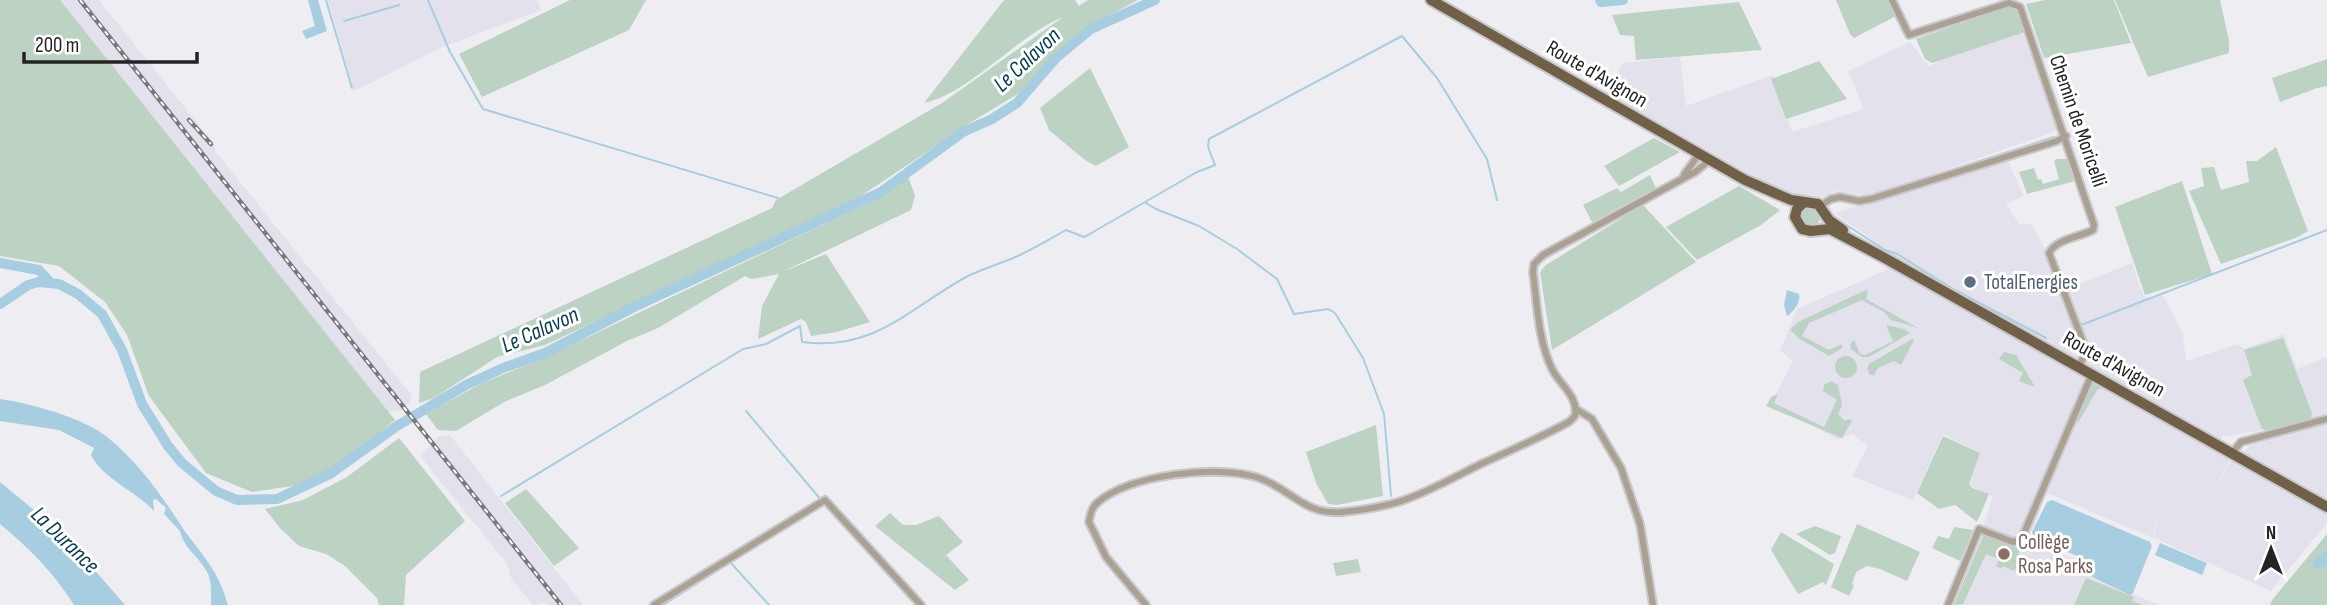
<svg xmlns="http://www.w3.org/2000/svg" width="2327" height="605" font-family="'Sofia Sans Condensed',sans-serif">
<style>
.built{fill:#e3e1ec}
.green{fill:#bcd2c2}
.water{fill:#a7cde1}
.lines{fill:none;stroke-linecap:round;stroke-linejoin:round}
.stream{stroke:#a7cde1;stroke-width:2}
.river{stroke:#a7cde1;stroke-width:10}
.minor-casing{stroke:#c9c9cd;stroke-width:10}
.primary-casing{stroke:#c9c9cd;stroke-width:14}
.minor{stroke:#aaa193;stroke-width:6}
.primary{stroke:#716048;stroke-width:10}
.rail-casing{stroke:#79797b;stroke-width:4.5}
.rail{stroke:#fff;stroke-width:2;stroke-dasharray:5;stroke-linecap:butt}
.service-dot{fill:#5c6f8a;stroke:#fff;stroke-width:2.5}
.education-dot{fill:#8d6e63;stroke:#fff;stroke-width:2.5}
.labels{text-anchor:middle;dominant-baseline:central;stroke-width:6;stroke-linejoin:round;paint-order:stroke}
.street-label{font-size:21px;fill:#232324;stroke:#fff}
.service-label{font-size:21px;fill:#4e5e75;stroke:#fff;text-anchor:start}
.education-label{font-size:21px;fill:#785e54;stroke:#fff;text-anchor:start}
.water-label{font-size:23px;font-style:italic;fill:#073c51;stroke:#fff}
</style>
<rect width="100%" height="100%" fill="#eeeef2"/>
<g class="built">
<polygon points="60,0 99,0 214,144 216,152 412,396 410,403 401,410 388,412"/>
<polygon points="328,0 537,0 541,10 445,46 354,91"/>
<polygon points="2023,33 2059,130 1891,189 1864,195 1837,191 1821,197 1814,195 1798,197 1743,170 1607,93 1623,63 1680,57 1686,106 1773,75 1792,132 1864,109 1848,71 1910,42 1929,67 1943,58"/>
<polygon points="2008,161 2024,196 2006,204 2019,224 2032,224 2066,289 2132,263 2144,297 2163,296 2173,314 2183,335 2186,361 2238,344 2244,349 2284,334 2297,369 2327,357 2327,415 2264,430 2221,437 2230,461 2202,509 2232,460 2255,442 2327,423 2327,523 2271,591 2154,538 2158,510 2153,538 2047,493 2027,542 2082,561 2078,572 2160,605 1952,605 1984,532 2021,546 2023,543 1983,528 1993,496 1972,487 1970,482 1980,453 1943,434 1913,500 1852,476 1868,446 1852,434 1838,440 1771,403 1793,361 1780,351 1797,309 1889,269 1900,260 1875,245 1878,244 1835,213"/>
<polygon points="450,435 532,540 583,605 548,605 546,602 533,605 511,578 508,565 420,456 438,437"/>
</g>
<g class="green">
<polygon points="0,0 60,0 395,420 340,465 299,485 252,492 206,473 149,396 127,335 105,302 59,266 0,256"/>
<polygon points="570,0 646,0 629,30 482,97 459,54"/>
<path d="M1004,0H1075L1079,6L1088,0H1138L1092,25L1074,38L1021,92L973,121L852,202L545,345L497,357L434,398L419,403L420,372L772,208L776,200L942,103L1063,17C1018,35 970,93 924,103Z"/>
<polygon points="1836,0 1889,0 1896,16 1854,38 1850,34"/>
<polygon points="2045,0 2114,0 2131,43 2044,58 2026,4"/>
<polygon points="2115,0 2220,0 2229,40 2229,53 2148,77"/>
<polygon points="1739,2 1762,50 1636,60 1634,36 1620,35 1612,15"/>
<polygon points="2009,7 2017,11 2025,32 1932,63 1925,59 1916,39"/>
<polygon points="2327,59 2327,86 2317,88 2280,102 2272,78"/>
<polygon points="1819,61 1847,99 1786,119 1771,79"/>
<polygon points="1090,68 1129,147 1096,166 1085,160 1049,130 1040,108"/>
<polygon points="1654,138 1680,152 1619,186 1604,166"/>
<polygon points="2276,147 2308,231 2298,237 2221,264 2189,191 2204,186 2201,168 2214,167 2221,190 2249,182 2246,161 2257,161"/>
<polygon points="2057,159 2068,159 2075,181 2027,194 2019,172 2034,168 2038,180 2041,179 2043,184 2059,179 2054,161"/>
<polygon points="1650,175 1656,188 1592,222 1583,205 1617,188 1621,192"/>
<polygon points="908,177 915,195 911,210 782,272 826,254 870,322 837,332 811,336 806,322 801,319 758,339 762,306 779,274 752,279 745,276 658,328 627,341 545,385 504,402 456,431 438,430 426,414 482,383 544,358 885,195"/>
<polygon points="2182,181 2212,274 2145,295 2115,207"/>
<polygon points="1739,186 1780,210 1761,225 1697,260 1666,227"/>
<polygon points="1643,205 1696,262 1552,350 1540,272 1546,265"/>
<circle cx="1810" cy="217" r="10"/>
<polygon points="1866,290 1868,292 1866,299 1918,328 1891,320 1884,312 1862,300 1809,323 1802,336 1829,350 1842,344 1842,348 1829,356 1800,339 1790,330 1798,322"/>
<polygon points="1886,325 1904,329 1910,333 1869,357 1862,357 1851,349 1850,344 1854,340 1860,354 1865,355 1893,341"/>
<polygon points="2283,338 2312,413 2311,419 2269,431 2262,429 2243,380 2252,375 2244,350"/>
<polygon points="1912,339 1914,340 1901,365 1894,361 1878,368 1874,375 1870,375 1867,369 1869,364"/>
<polygon points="2004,352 2016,355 2035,387 2019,381 2023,373 1999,359"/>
<circle cx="1846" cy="367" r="11"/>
<polygon points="1831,381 1838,385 1842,406 1838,414 1845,421 1849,419 1852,421 1842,438 1766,406 1771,397 1778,394 1774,403 1824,427 1837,400 1823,391 1824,385"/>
<polygon points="2095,384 2102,388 2097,390 2078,423 2076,417 2091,386"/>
<polygon points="1376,425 1383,496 1337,505 1328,504 1316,483 1306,452"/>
<polygon points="1943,436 1980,453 1969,484 1972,488 1989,494 1977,522 1955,505 1939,509 1917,493"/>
<polygon points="399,438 465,521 406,575 404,605 379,605 377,598 345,566 326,554 299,546 280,528 265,509 303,500 347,477"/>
<polygon points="526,489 579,548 554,566 505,503"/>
<polygon points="890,513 903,525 916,525 939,516 963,542 946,555 969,580 955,590 875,526"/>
<polygon points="1857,524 1920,552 1907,581 1880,569 1867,566 1856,572 1852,584 1854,586 1849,596 1831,587"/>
<polygon points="1815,526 1841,536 1835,553 1830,555 1796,534"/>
<polygon points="1954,527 1973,530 1960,561 1932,548 1938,536 1949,539"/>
<polygon points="1781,532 1834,564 1826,585 1823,582 1798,594 1771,550"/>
<path d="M1984,534L2021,549C2016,558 2018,564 2015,571L2003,566L2002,569L1996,566L1999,559L1986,554L1963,604L1954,605Z"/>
<polygon points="2327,534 2327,605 2270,605 2272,600"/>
<polygon points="1358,559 1361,572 1336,576 1333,563"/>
<polygon points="2086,578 2134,597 2132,601 2144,605 2074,605"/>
</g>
<g class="water">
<polygon points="308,0 318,0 327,31 306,39 302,31 315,26"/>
<path d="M1787,290L1799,294C1801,302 1794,311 1787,316L1784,305Z"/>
<path d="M0,399C30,403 83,418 106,436C137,461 161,494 182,527C203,557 217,567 228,605H211C211,595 212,581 207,572C198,555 184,549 180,531L164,514L166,508L156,499L153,500L154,511C136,491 104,480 91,455L94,448L59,430L0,421Z"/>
<path d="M0,482L63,534L125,605H74C55,574 28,547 0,524Z"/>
<polygon points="2052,500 2150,542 2152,546 2133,593 2130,595 2082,572 2083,561 2080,557 2034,539 2032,532 2047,502"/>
<polygon points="2160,543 2207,563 2202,575 2155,555"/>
<polygon points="2327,549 2327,566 2314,569 2313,562"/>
</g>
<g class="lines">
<g class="stream">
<polyline points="326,0 352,88"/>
<polyline points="428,0 450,52 483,109 778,198"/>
<polyline points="1442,0 1536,53"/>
<polyline points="344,21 399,5"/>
<polyline points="1965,166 2054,137"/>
<polyline points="1146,203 1156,209 1199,226 1237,249 1277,279 1294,314 1328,309 1335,313 1363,358 1384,414 1391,496"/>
<polyline points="1834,217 1885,250 1897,254 1955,290 2046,338"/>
<polyline points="1878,260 1949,300"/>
<polyline points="2081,325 2327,230"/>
<polyline points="746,411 822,501"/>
<path d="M501,496L743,349L766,344L800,326L802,342C875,352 910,307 968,276C985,268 1002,263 1018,256C1035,248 1050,239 1066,230L1084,237L1088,235L1197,172L1215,165L1208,147L1209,139L1402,36L1437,78L1487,159L1497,200"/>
<polyline points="826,505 850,532"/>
<polyline points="730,562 769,605"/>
<polyline points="663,605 726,565"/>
</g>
<g class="river">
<polyline points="1600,0 1601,2 1623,0"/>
<polyline points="0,263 39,270 49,281"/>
<polyline points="0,304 28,285 39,282 59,284 78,294 102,314 122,350 142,404 168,446 182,463 216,491 237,500 277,499 330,474 397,426 466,385 503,368 545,353 634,307 881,192 963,132 992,119 1017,103 1056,58 1091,29 1155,0"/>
</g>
<defs>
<g id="minor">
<path d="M1892,0L1909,35L2009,3L2020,7L2094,225L2093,230C2080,237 2056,239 2049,253L2086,350L2079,367"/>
<polyline points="1684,175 1699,154"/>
<polyline points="1820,206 1831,199 1840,197 1859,201 1871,199 2057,141 2066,136"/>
<polyline points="1576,409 1592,419 1621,468 1640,524 1653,605"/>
<polyline points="2232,453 2241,442 2327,419"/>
<polyline points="654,605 825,500 921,605"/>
<path d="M1146,605L1106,557L1089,522C1090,515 1092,507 1097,503C1129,474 1217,465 1256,477C1290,487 1303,516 1343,512C1362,510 1383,507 1401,501C1429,492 1456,476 1483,463C1512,450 1541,437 1569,422L1575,416C1579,397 1560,385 1552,369C1538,340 1537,303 1533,272L1534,264L1543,255L1695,172L1710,160"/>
<polyline points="1948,605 1979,529 2013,542 2021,540 2092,374"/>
</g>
<g id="primary">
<polyline points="1431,0 1745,180 1791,200 1818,204 1829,220 1843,230"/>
<polyline points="1803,203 1797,209 1795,217 1802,229 1811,231 1830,229 1881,256 2327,507"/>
</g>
</defs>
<use href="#minor" class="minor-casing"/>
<use href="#primary" class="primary-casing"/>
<use href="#minor" class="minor"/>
<use href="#primary" class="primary"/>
<defs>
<g id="rail">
<polyline points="80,0 561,605"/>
<polyline points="189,120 211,144"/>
</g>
</defs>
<use href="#rail" class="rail-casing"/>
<use href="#rail" class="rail"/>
</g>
<circle class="service-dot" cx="1970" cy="282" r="7"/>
<circle class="education-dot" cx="2004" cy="554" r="7"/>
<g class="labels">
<g class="street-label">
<text transform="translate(1597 74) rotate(30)">Route d'Avignon</text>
<text transform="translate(2078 121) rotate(71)">Chemin de Moricelli</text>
<text transform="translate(2114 364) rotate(29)">Route d'Avignon</text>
</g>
<g class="service-label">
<text x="1984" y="282">TotalEnergies</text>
</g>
<g class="education-label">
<text x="2018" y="542">Collège<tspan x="2018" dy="24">Rosa Parks</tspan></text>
</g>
<g class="water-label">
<text transform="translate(1027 60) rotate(-43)">Le Calavon</text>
<text transform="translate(540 330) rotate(-24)">Le Calavon</text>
<text transform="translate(65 540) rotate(44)">La Durance</text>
</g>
</g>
<g transform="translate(2271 549)" stroke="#ffffff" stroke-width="5" paint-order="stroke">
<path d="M0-5L12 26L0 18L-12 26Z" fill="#232324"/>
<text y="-10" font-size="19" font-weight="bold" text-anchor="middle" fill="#232324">N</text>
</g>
<path d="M24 52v10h173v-10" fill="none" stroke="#232324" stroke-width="3.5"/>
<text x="35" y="52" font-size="21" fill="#232324" stroke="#ffffff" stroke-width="5" paint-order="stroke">200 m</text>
</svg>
